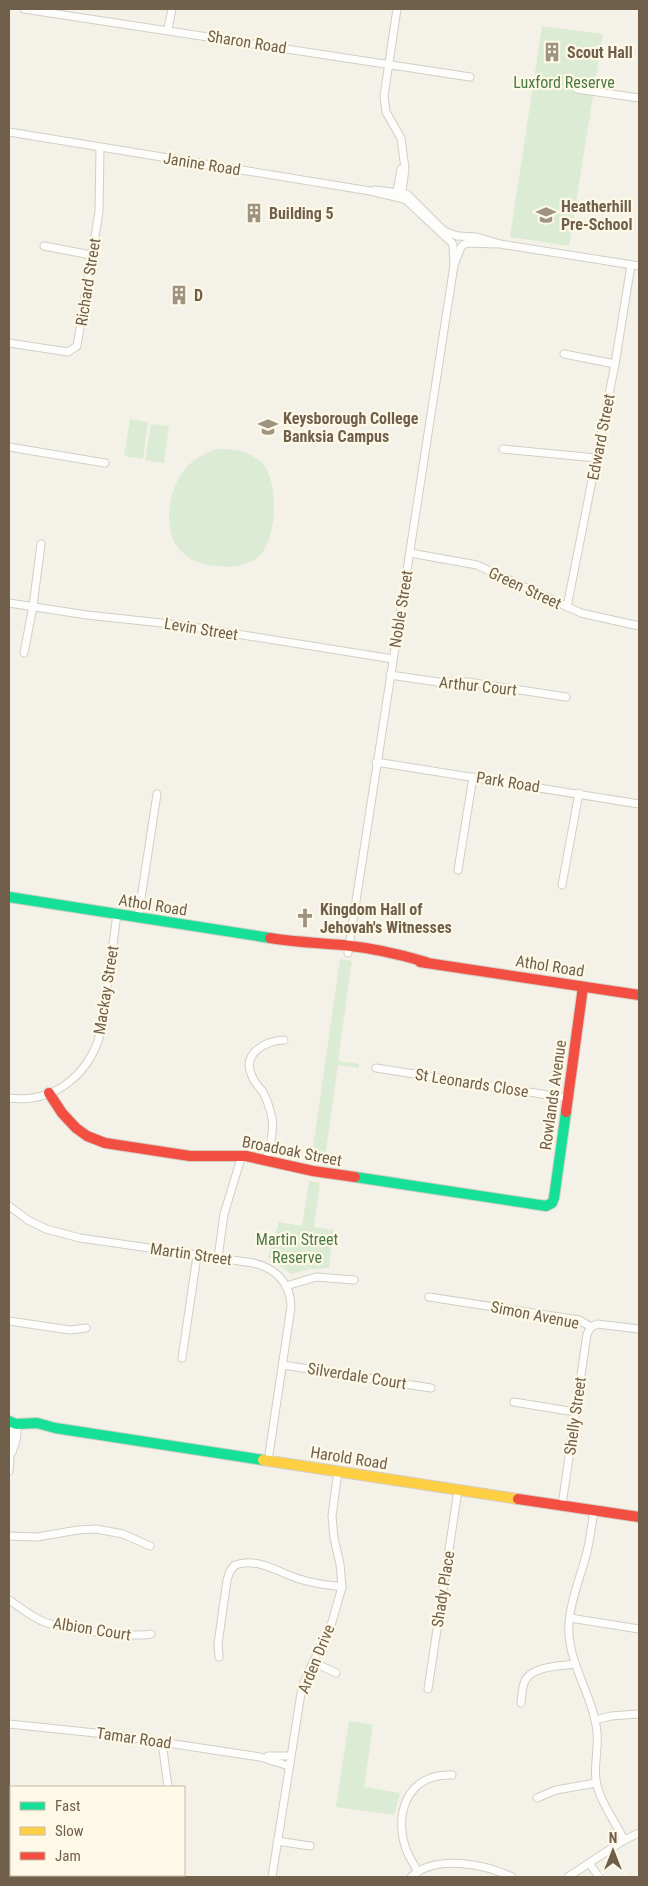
<svg xmlns="http://www.w3.org/2000/svg" width="648" height="1886" font-family="'Roboto Condensed',sans-serif">
<style>
.green{fill:#dcebd3}
.lines{fill:none;stroke-linecap:round;stroke-linejoin:round}
.street-casing{stroke:#d2cec5;stroke-width:9}
.fast-casing{stroke:#d4cfc6;stroke-width:12}
.slow-casing{stroke:#d4cfc6;stroke-width:12}
.jam-casing{stroke:#d4cfc6;stroke-width:12}
.street{stroke:#fdfdfc;stroke-width:7}
.fast{stroke:#16e098;stroke-width:10}
.slow{stroke:#ffcf43;stroke-width:10}
.jam{stroke:#f24e42;stroke-width:10}
.labels{text-anchor:middle;dominant-baseline:central;stroke-width:4.5;stroke-linejoin:round;paint-order:stroke}
.street-label{font-size:16px;fill:#705f4a;stroke:#fef9e7}
.poi-label{font-size:16px;font-weight:bold;fill:#705f4a;stroke:#fef9e7;text-anchor:start}
.park-label{font-size:16px;fill:#4b7a46;stroke:#fef9e7}
</style>
<rect width="100%" height="100%" fill="#f4f2e8"/>
<g class="green">
<polygon points="542,26 603,34 569,246 510,237"/>
<polygon points="130,419 148,422 143,459 124,456"/>
<polygon points="151,424 169,426 164,463 145,460"/>
<path d="M216,449C233,449 249,450 262,463C279,480 278,539 259,556C248,566 231,568 217,566C202,565 190,561 180,550C162,532 168,488 185,469C194,459 203,454 216,449Z"/>
<polygon points="340,959 352,961 338,1061 359,1064 359,1068 338,1065 324,1164 311,1162"/>
<polygon points="309,1181 320,1183 314,1227 334,1230 329,1268 311,1269 291,1274 268,1257 279,1222 302,1226"/>
<polygon points="349,1721 373,1725 364,1787 400,1793 394,1815 336,1807"/>
</g>
<g class="lines">
<defs>
<g id="street">
<polyline points="24,9 470,77"/>
<polyline points="397,9 384,96 386,112 401,138 405,169 401,198"/>
<polyline points="168,29 172,9"/>
<polyline points="577,89 639,98"/>
<polyline points="9,132 370,191 396,197"/>
<polyline points="401,169 396,197 406,200 452,243"/>
<polyline points="375,190 407,194 444,231 457,236"/>
<polyline points="458,236 477,237 500,244 639,266"/>
<polyline points="453,245 454,265"/>
<polyline points="463,245 467,243 497,244"/>
<polyline points="44,246 91,255"/>
<polyline points="9,343 68,352 77,346 99,212 100,148"/>
<polyline points="564,354 615,364"/>
<polyline points="9,447 105,463"/>
<polyline points="503,449 596,458"/>
<polyline points="410,553 477,565 581,613 639,626"/>
<polyline points="9,603 87,615 180,625 393,659"/>
<polyline points="567,607 615,364 631,265"/>
<polyline points="24,653 33,606 41,544"/>
<polyline points="390,675 438,682 468,682 566,697"/>
<polyline points="376,762 639,804"/>
<polyline points="458,870 473,777"/>
<polyline points="562,885 579,793"/>
<polyline points="138,918 157,794"/>
<polyline points="348,953 454,265 461,247"/>
<polyline points="376,1068 567,1098"/>
<path d="M9,1098C57,1104 93,1071 102,1026L117,914"/>
<path d="M266,1160C270,1146 274,1132 272,1118C270,1109 267,1100 263,1092C259,1087 254,1082 252,1076C241,1053 266,1041 284,1040"/>
<path d="M9,1206L28,1220L46,1229L80,1238L253,1263C276,1268 291,1284 291,1307L268,1461"/>
<polyline points="218,1258 224,1214 242,1155"/>
<polyline points="286,1286 316,1277 354,1280"/>
<polyline points="429,1297 579,1320 591,1327 597,1324 639,1329"/>
<polyline points="9,1321 70,1330 86,1328"/>
<polyline points="182,1358 197,1256"/>
<polyline points="283,1365 431,1388"/>
<polyline points="514,1402 575,1412"/>
<path d="M12,1452C16,1443 19,1434 16,1424"/>
<path d="M9,1471C11,1455 8,1438 16,1424"/>
<polyline points="562,1505 587,1334 591,1327"/>
<path d="M594,1511C591,1527 590,1544 585,1559C579,1581 571,1599 569,1622C566,1662 593,1694 597,1732C599,1751 592,1770 598,1789C603,1806 616,1823 624,1840"/>
<polyline points="9,1536 37,1537 78,1530 96,1529 123,1534 150,1546"/>
<path d="M9,1600C20,1607 30,1616 42,1621C60,1629 132,1638 151,1634"/>
<polyline points="570,1618 639,1629"/>
<path d="M219,1657L218,1644L227,1580L230,1571L235,1565C258,1556 282,1575 303,1580C315,1584 329,1585 342,1587"/>
<polyline points="313,1662 336,1673"/>
<polyline points="428,1689 458,1490"/>
<path d="M521,1703C522,1695 522,1685 526,1679C534,1666 561,1666 575,1664"/>
<polyline points="595,1720 611,1716 639,1714"/>
<polyline points="9,1724 115,1735 260,1757 289,1766"/>
<polyline points="162,1742 168,1787"/>
<polyline points="268,1756 290,1756"/>
<polyline points="537,1798 556,1790 596,1783"/>
<polyline points="9,1816 11,1816"/>
<polyline points="277,1841 310,1846"/>
<polyline points="589,1863 599,1877"/>
<path d="M418,1872C415,1866 411,1860 408,1854C392,1817 406,1773 452,1775"/>
<polyline points="167,1877 167,1875"/>
<polyline points="272,1877 302,1687 332,1622 342,1587 340,1564 334,1538 332,1516 338,1471"/>
<path d="M411,1877C435,1854 485,1864 512,1877"/>
<polyline points="568,1877 624,1840 639,1833"/>
</g>
<g id="fast">
<polyline points="9,897 270,938"/>
<polyline points="355,1177 546,1206 552,1203 554,1198 566,1112"/>
<polyline points="9,1421 16,1424 37,1423 55,1428 263,1460"/>
</g>
<polyline id="slow" points="263,1460 518,1499"/>
<g id="jam">
<path d="M270,938C294,942 318,943 343,945C371,948 399,954 426,962"/>
<polyline points="420,962 639,995"/>
<polyline points="49,1093 62,1113 76,1128 87,1136 105,1143 190,1156 246,1156 313,1171 355,1177"/>
<polyline points="566,1112 583,987"/>
<polyline points="518,1499 639,1517"/>
</g>
</defs>
<use href="#street" class="street-casing"/>
<use href="#fast" class="fast-casing"/>
<use href="#slow" class="slow-casing"/>
<use href="#jam" class="jam-casing"/>
<use href="#street" class="street"/>
<use href="#fast" class="fast"/>
<use href="#slow" class="slow"/>
<use href="#jam" class="jam"/>
</g>
<defs>
<symbol id="building-bare" viewBox="-9 -9 18 18"><path d="M-4-6H4V6H1V3H-1V6H-4ZM-2.5-4.3h1.7v1.8h-1.7ZM.8-4.3h1.7v1.8H.8ZM-2.5-1h1.7V.8h-1.7ZM.8-1h1.7V.8H.8Z" fill="#9e9281" stroke="#fef9e7" stroke-width="2.5" paint-order="stroke"/></symbol>
<symbol id="school-bare" viewBox="-9 -9 18 18"><path d="M0-5L7-2L0 1L-7-2ZM-4 1L0 2.5L4 1V4Q0 6-4 4Z" fill="#9e9281" stroke="#fef9e7" stroke-width="2.5" paint-order="stroke"/></symbol>
<symbol id="church-bare" viewBox="-9 -9 18 18"><path d="M-1.2-6h2.4v3.5h3.3v2.4h-3.3V6h-2.4V-.1h-3.3v-2.4h3.3Z" fill="#9e9281" stroke="#fef9e7" stroke-width="2.5" paint-order="stroke"/></symbol>
</defs>
<g fill-rule="evenodd">
<use href="#building-bare" x="538" y="38" width="28" height="28"/>
<use href="#building-bare" x="240" y="199" width="28" height="28"/>
<use href="#school-bare" x="532" y="201" width="28" height="28"/>
<use href="#building-bare" x="165" y="281" width="28" height="28"/>
<use href="#school-bare" x="254" y="413" width="28" height="28"/>
<use href="#church-bare" x="291" y="904" width="28" height="28"/>
</g>
<g class="labels">
<g class="street-label">
<text transform="translate(247 42) rotate(9)">Sharon Road</text>
<text transform="translate(202 164) rotate(9)">Janine Road</text>
<text transform="translate(88 282) rotate(-81)">Richard Street</text>
<text transform="translate(601 437) rotate(-79)">Edward Street</text>
<text transform="translate(525 588) rotate(25)">Green Street</text>
<text transform="translate(401 609) rotate(-81)">Noble Street</text>
<text transform="translate(201 629) rotate(9)">Levin Street</text>
<text transform="translate(478 686) rotate(6)">Arthur Court</text>
<text transform="translate(508 782) rotate(9)">Park Road</text>
<text transform="translate(153 905) rotate(9)">Athol Road</text>
<text transform="translate(550 966) rotate(9)">Athol Road</text>
<text transform="translate(106 990) rotate(-81)">Mackay Street</text>
<text transform="translate(472 1083) rotate(9)">St Leonards Close</text>
<text transform="translate(553 1095) rotate(-82)">Rowlands Avenue</text>
<text transform="translate(292 1151) rotate(11)">Broadoak Street</text>
<text transform="translate(191 1254) rotate(8)">Martin Street</text>
<text transform="translate(535 1315) rotate(11)">Simon Avenue</text>
<text transform="translate(357 1376) rotate(9)">Silverdale Court</text>
<text transform="translate(575 1416) rotate(-82)">Shelly Street</text>
<text transform="translate(349 1458) rotate(9)">Harold Road</text>
<text transform="translate(443 1589) rotate(-81)">Shady Place</text>
<text transform="translate(92 1629) rotate(9)">Albion Court</text>
<text transform="translate(316 1659) rotate(-68)">Arden Drive</text>
<text transform="translate(134 1738) rotate(8)">Tamar Road</text>
</g>
<g class="poi-label">
<text x="567" y="52">Scout Hall</text>
<text x="561" y="206">Heatherhill<tspan x="561" dy="18">Pre-School</tspan></text>
<text x="269" y="213">Building 5</text>
<text x="194" y="295">D</text>
<text x="283" y="418">Keysborough College<tspan x="283" dy="18">Banksia Campus</tspan></text>
<text x="320" y="909">Kingdom Hall of<tspan x="320" dy="18">Jehovah's Witnesses</tspan></text>
</g>
<g class="park-label">
<text x="564" y="82">Luxford Reserve</text>
<text x="297" y="1239">Martin Street<tspan x="297" dy="18">Reserve</tspan></text>
</g>
</g>
<rect width="648" height="1886" fill="none" stroke="#705f4a" stroke-width="20"/>
<rect x="10" y="1786" width="175" height="90" fill="#fef9e7" stroke="#c5bba8"/>
<rect x="20" y="1802" width="25" height="8" fill="#16e098" stroke="#c5bba8"/>
<text x="55" y="1811" font-size="15" fill="#705f4a">Fast</text>
<rect x="20" y="1827" width="25" height="8" fill="#ffcf43" stroke="#c5bba8"/>
<text x="55" y="1836" font-size="15" fill="#705f4a">Slow</text>
<rect x="20" y="1852" width="25" height="8" fill="#f24e42" stroke="#c5bba8"/>
<text x="55" y="1861" font-size="15" fill="#705f4a">Jam</text>
<g transform="translate(613 1851)" stroke="#fef9e7" stroke-width="4" paint-order="stroke">
<path d="M0-4L9 19L0 12L-9 19Z" fill="#705f4a"/>
<text y="-8" font-size="14" font-weight="bold" text-anchor="middle" fill="#705f4a">N</text>
</g>
</svg>
